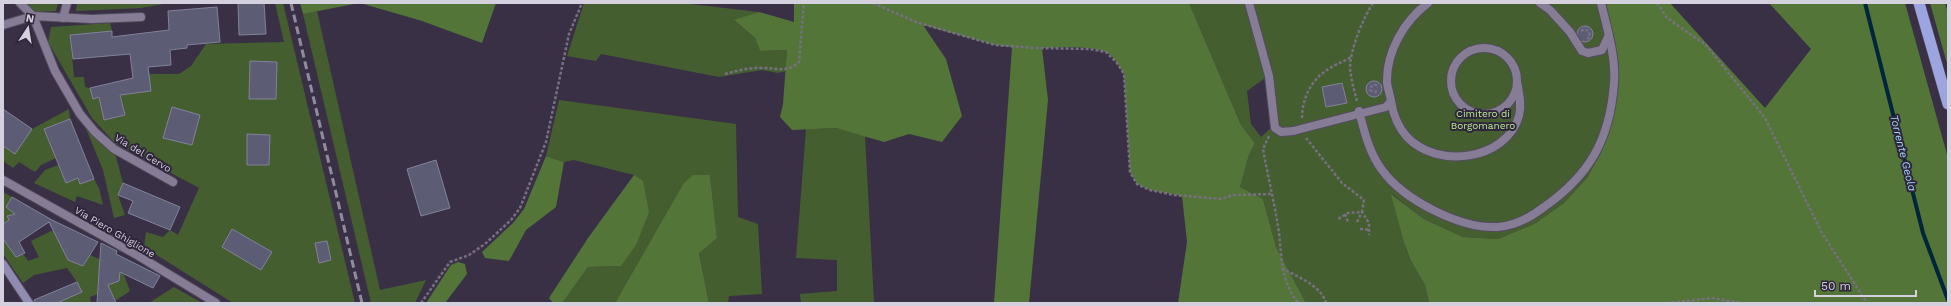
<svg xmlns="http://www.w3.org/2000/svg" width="1951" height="306" font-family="'Work Sans',sans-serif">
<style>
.green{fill:#455e30;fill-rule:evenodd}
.forest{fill:#537537}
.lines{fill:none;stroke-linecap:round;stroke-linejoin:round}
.stream{stroke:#00263c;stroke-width:4}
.building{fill:#5c5c74;stroke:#82829c}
.service-casing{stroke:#534c5e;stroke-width:10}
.minor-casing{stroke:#534c5e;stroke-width:10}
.tertiary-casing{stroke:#534c5e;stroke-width:10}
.secondary-casing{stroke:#534c5e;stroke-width:10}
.trunk-casing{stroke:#534c5e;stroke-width:12}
.path{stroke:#777083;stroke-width:2.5;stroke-dasharray:3 2;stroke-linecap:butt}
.service{stroke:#867c95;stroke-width:8}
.minor{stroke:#867c95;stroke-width:8}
.tertiary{stroke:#867c95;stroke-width:8}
.secondary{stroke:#8f8bb1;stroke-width:8}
.trunk{stroke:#9da5e0;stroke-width:11}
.rail{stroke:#928b9c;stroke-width:3;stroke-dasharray:8 4;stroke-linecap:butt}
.labels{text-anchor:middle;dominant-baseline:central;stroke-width:4;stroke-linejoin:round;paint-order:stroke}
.park-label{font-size:10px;fill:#b9ec92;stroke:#2f263b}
.street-label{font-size:10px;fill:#d5d0de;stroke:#2f263b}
.water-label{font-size:11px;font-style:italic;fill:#9fd5fb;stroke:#2f263b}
</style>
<rect width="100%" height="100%" fill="#393046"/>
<g class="green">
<polygon points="25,3 58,3 56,11 33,12"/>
<polygon points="77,3 169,3 141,8 76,11"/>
<polygon points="275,3 283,3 355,303 233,303 144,247 146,232 163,237 170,230 178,235 199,188 115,143 92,118 48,42 51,27 110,23 112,31 70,35 74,77 84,77 85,87 90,88 93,99 99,97 104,119 125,115 120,94 149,74 179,74 191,66 206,44 284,42"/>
<polygon points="584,3 682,3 759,12 735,21 755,38 760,51 787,50 786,71 778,73 762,70 719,77 601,54 596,61 567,56"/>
<path d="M1189,3H1606L1618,58L1617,98L1602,151L1587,178L1564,203L1534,224L1498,239L1463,237L1424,219L1392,194L1404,243L1411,261L1425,285L1429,303H1306L1276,247L1263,199L1240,187L1249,155L1255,143L1241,125ZM1268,76L1274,125L1261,137L1251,124L1247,91Z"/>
<polygon points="317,11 380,290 426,280 415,303 371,303 303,14"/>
<polygon points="559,100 736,124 738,217 758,224 762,294 729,296 728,303 709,303 699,252 717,238 710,175 683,184 615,303 557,303 563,302 588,267 621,266 634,175 574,160 564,162 546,156"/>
<polygon points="69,109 70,119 44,129 56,158 41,165 35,172 19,162 13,168 3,161 3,146 15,154 32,129"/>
<polygon points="80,114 114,149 123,183 118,195 125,215 114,218 103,170"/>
<polygon points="836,128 865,136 874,303 801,303 800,294 837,291 837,260 796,258 806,129"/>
<polygon points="58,165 66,183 78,178 80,184 94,179 99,188 103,205 77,196 75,202 34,183 45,170"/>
<polygon points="3,192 12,197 6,207 15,214 7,216 9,220 3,224"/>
<polygon points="51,231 59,232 68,260 83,266 90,255 112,265 121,267 130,291 115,301 110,289 90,297 91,303 57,303 82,292 77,282 67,268 34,275 23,283 3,254 3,239 23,254 28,261 39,257 31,241"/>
<polygon points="174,287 202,303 149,303"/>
</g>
<g class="forest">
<polygon points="300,3 359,3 303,14"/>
<polygon points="360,3 496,3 482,43 422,21"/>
<path d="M794,3H1189L1241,125L1255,143L1249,155L1240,187L1263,199L1276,247L1306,303H1178L1187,242L1182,196L1150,190L1137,184L1130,172L1124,74C1119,66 1114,55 1105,52C1087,45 1061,48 1042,48L1048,100L1029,303H994L1012,47L995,45L923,25L946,59L962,116L942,142L909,134L884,142L836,128L792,130L780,117L783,104L787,50L760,51L755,38L734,20L759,12L794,22Z"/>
<polygon points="1606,3 1670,3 1765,108 1811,49 1769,3 1905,3 1948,158 1948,303 1429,303 1425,285 1411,261 1404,243 1391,194 1424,219 1463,237 1498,239 1534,224 1564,203 1587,178 1602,151 1617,98 1618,58"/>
<polygon points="1930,3 1945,3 1948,13 1948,67"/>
<polygon points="546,156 564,162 556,207 526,230 509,261 485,258 482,252 513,223 524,209"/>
<polygon points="634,175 643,181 649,212 636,245 621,266 588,267 563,302 553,303 549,298 588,238"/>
<polygon points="693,175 710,175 717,238 699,253 709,303 615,303 683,184"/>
<polygon points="458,262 465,264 467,274 445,303 426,303 451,265"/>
</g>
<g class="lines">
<polyline class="stream" points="1865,3 1923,233 1948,300"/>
</g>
<g class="building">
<polygon points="238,3 264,3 266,34 239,35"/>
<polygon points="217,7 220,42 187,45 187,48 170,50 171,65 148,67 151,91 120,95 125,115 104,120 99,97 93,99 90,88 133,78 130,54 73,59 70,35 112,31 112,37 169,30 168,11"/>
<circle cx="1585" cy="34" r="8"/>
<polygon points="250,61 277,62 276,99 249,99"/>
<circle cx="1374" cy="89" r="8"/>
<polygon points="1342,83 1347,103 1326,107 1322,87"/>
<polygon points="172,107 200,115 192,145 163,138"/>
<polygon points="3,109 32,129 15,154 3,146"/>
<polygon points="70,119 94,179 80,184 78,178 66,183 44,129"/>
<polygon points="247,134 270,135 269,165 247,165"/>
<polygon points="436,160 450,208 421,216 407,169"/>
<polygon points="123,183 180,207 170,230 128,213 133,201 118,195"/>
<polygon points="12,197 52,220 98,242 83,266 68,260 49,222 19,242 25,253 16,257 3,239 3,224 9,220 7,216 15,214 6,207"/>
<polygon points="232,229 272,252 261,270 222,247"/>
<polygon points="327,241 331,260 319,263 315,243"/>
<polygon points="101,243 117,251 116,254 160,276 153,288 120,272 119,281 108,285 116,303 97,303"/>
<polygon points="77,282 82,292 57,303 34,303 34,300"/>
</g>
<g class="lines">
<defs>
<g id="service">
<polyline points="1540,3 1550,10 1570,32 1582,51 1588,53 1602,50 1608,37"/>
<circle cx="1484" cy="81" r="33"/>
<path d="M1391,101C1393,114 1398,127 1407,137C1437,169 1506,161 1519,116C1522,105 1519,93 1517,82"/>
<path d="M1359,111C1364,130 1369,153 1382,170C1404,200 1460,229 1498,227C1514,226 1531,217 1544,207C1590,175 1610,139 1614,83C1616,57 1607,28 1601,3"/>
<path d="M1293,131L1386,107L1391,101C1390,95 1388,89 1387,83C1386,52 1404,21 1428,3"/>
</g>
<g id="minor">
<polyline points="20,3 33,16 55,71 80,114 95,132 114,149 173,182"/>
<polyline points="1249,3 1269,76 1275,128 1281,132 1293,131"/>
<polyline points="63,18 67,3"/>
<polyline points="3,25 33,16 92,19 141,17"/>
</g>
<polyline id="tertiary" points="3,180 137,255 216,303"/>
<polyline id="secondary" points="3,264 29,303"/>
<polyline id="trunk" points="1919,3 1948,104"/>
</defs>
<use href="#service" class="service-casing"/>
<use href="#minor" class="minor-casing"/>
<use href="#tertiary" class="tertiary-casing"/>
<use href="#secondary" class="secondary-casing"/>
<use href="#trunk" class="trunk-casing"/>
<g class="path">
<polyline points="873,3 916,22 995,45 1035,48 1090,49 1106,52 1117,63 1124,74 1130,172 1137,184 1150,190 1174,195 1222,199 1233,195 1271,194"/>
<polyline points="1657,3 1667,18 1706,45 1765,118 1822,233 1867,303"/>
<polyline points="1581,31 1585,29 1589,32 1590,37 1587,39"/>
<path d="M725,74C737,71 750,67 763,68C777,68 787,73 799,62L804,3"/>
<polyline points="1377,85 1372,85 1370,90 1375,92 1378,90"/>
<path d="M1357,101C1354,90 1351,79 1350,68C1350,50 1363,18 1373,3"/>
<path d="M1302,118C1302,99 1311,80 1327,70C1335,64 1344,62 1352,56"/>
<path d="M1269,136L1263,149C1268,177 1275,205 1279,233C1282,261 1281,280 1298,303"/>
<polyline points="1306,138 1342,183 1364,200 1362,212 1348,213 1338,219"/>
<polyline points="1345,214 1348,222"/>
<polyline points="1357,222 1362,212 1369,223 1369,235"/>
<polyline points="1360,229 1370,230"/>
<path d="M1282,268C1297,277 1321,285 1326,303"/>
<polyline points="421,303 450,262 469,255 485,244 511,220 520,208 546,142 569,34 582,3"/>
<polyline points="1667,303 1713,298 1741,303"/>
</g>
<use href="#service" class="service"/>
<use href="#minor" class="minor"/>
<use href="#tertiary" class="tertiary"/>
<use href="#secondary" class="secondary"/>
<use href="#trunk" class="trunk"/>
<polyline class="rail" points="291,3 362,303"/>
</g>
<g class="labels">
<g class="park-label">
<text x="1483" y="113">Cimitero di<tspan x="1483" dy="12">Borgomanero</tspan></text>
</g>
<g class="street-label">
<text transform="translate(143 153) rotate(31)">Via del Cervo</text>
<text transform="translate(115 232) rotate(30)">Via Piero Ghiglione</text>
</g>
<g class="water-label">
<text transform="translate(1903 153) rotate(76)">Torrente Geola</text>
</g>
</g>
<rect width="1951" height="306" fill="none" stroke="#d5d0de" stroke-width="8"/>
<g transform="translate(28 28) rotate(12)" stroke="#2f263b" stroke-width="3" paint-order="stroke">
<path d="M0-3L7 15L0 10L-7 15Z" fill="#d5d0de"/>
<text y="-6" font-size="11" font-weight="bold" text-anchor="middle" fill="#d5d0de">N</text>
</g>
<path d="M1815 290v6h101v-6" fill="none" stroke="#d5d0de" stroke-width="2"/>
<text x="1821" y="290" font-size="12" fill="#d5d0de" stroke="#2f263b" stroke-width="3" paint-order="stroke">50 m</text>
</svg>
